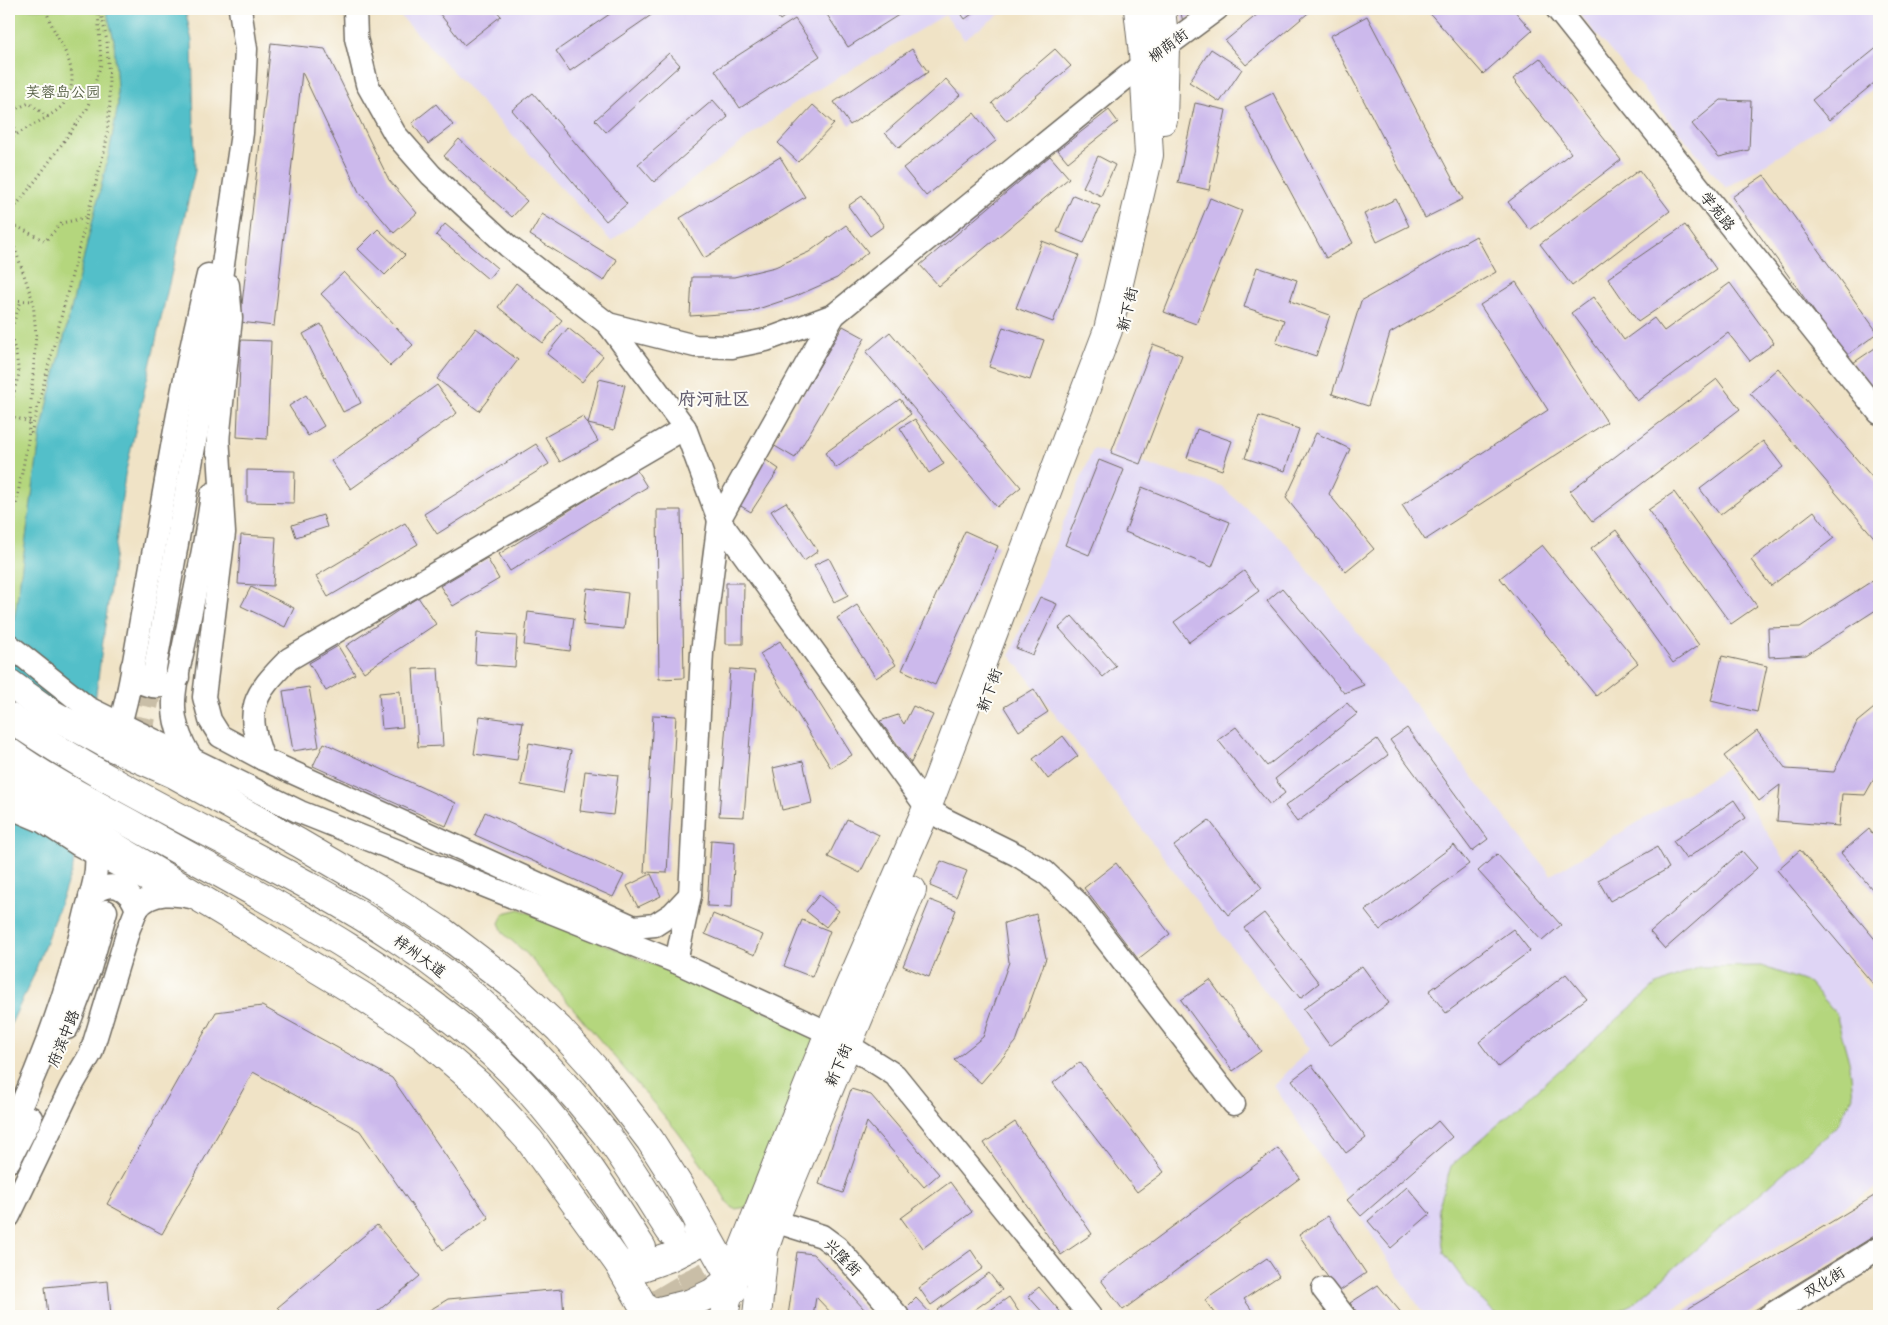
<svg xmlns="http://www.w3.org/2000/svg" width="1888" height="1325" font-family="Delius,'LXGW WenKai TC',sans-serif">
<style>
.built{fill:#dfd5f5}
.green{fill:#b4d67d;stroke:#708054}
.water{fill:#52bfc9;stroke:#3e757a}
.building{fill:#ccb9ec}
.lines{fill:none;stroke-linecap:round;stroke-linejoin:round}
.minor-tunnel{stroke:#c9bea7;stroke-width:22;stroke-dasharray:22 11;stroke-linecap:butt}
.highway-tunnel{stroke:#c9bea7;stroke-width:28;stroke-dasharray:28 14;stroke-linecap:butt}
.minor-casing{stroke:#706b61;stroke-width:25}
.major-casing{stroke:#706b61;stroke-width:30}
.highway-casing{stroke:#706b61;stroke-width:30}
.path{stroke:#706b61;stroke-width:3;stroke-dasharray:1 4;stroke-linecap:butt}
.minor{stroke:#fff;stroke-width:22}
.major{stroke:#fff;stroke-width:28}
.highway{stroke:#fff;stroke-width:28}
.labels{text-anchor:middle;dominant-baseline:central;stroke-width:4;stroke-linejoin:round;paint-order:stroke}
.street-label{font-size:15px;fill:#2b2b2b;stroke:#fdfcf7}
.park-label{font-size:15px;fill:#545e44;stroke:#fdfcf7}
.quarter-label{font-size:18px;font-weight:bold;fill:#635d6f;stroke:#fdfcf7}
</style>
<rect width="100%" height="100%" fill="#fdfcf7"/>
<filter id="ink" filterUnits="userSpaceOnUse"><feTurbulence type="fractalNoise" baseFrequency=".02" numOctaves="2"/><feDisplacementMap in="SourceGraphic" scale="10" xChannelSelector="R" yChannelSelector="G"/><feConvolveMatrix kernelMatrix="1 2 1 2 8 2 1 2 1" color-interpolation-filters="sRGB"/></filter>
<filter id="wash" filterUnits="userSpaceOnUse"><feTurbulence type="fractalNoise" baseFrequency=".0096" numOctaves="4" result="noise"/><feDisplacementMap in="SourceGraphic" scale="20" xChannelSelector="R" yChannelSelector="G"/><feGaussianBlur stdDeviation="1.12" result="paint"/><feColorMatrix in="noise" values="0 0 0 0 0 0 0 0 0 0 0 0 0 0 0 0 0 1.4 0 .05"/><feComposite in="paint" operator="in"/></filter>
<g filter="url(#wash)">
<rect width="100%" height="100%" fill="#f0e3c6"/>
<g class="built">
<polygon points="396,9 1007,9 964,39 945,15 793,104 611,241 395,10"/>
<polygon points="1575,9 1879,9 1879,84 1784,153 1726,188"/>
<polygon points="1093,449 1221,486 1288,545 1551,875 1726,769 1879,1005 1879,1186 1661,1316 1425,1316 1274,1086 1309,1049 1010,655"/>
</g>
<g class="green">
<polygon points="9,9 106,9 114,40 118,105 109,154 41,432 16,609 9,641"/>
<polygon points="520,909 820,1034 747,1207 735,1209 729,1205 719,1188 677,1131 527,954 504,934 499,923 504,913"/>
<polygon points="1761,966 1809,983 1836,1014 1850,1065 1853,1096 1837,1126 1633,1304 1608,1316 1498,1316 1470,1289 1444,1253 1438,1209 1451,1166 1655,986 1699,967"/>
</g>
<polygon class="water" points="106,9 185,9 192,41 195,171 125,475 73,867 33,977 9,1028 9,641 16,609 41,432 109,154 118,105 114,40"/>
<g id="blocks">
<g class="building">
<polygon points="436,9 495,9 501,16 464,45"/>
<polygon points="617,9 660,9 570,71 556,51"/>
<polygon points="772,9 795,9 780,20"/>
<polygon points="826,9 908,9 848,47 824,10"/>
<polygon points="958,9 979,9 965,19"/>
<polygon points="1180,9 1199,9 1183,22"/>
<polygon points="1264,9 1313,9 1246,65 1225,41"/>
<polygon points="1426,9 1513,9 1532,31 1483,74"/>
<polygon points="1367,16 1463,199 1425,218 1330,36"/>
<polygon points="795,19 820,56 740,108 715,70"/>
<polygon points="271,43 325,49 389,180 417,213 394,233 359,192 302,72 274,326 240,322"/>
<polygon points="1879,46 1879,79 1829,120 1812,100"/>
<polygon points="912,49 928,72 850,125 834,102"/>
<polygon points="1055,49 1071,66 1007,121 992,103"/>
<polygon points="1211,49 1242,69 1220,102 1189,82"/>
<polygon points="669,53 680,65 606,132 595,120"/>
<polygon points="1540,58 1621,160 1530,230 1508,202 1571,153 1513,79"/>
<polygon points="946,79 960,95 899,148 885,133"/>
<polygon points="533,93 627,204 606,221 512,110"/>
<polygon points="1273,93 1353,243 1326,258 1245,107"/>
<polygon points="713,100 728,117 654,182 638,164"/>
<polygon points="1721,100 1751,101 1749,150 1719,157 1692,124"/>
<polygon points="1195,103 1226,110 1209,190 1178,183"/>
<polygon points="436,104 453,125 428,144 412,123"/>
<polygon points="813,105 834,124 798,162 778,143"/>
<polygon points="1109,110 1118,122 1068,162 1058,150"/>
<polygon points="974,113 996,141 926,196 903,168"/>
<polygon points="459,139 527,201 512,217 444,156"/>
<polygon points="1050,156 1069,178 939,286 920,265"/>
<polygon points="1098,156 1115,165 1101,196 1083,187"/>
<polygon points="780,157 805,197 704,258 680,218"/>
<polygon points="1639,170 1670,211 1572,286 1540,244"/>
<polygon points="1764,175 1878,333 1846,356 1732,197"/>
<polygon points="1073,195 1100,206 1084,243 1057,232"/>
<polygon points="862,196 884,226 870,236 848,206"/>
<polygon points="1210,198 1242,211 1196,324 1164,312"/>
<polygon points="1396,199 1409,226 1377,242 1364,214"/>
<polygon points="542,214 617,260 604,281 530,235"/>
<polygon points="445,224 497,268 488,279 436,235"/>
<polygon points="846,225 868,252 837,278 794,297 749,312 690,316 692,277 734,277 775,267 809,252"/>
<polygon points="1685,225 1716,269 1638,322 1608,278"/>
<polygon points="378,229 405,255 385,275 358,249"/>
<polygon points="1476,236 1496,272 1390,333 1368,406 1332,394 1361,301"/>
<polygon points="1042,241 1079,255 1053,322 1016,308"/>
<polygon points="1257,267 1297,280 1290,301 1330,315 1316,356 1276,343 1284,320 1244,307"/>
<polygon points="344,272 413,345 390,366 321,294"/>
<polygon points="1516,282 1607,422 1425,540 1402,505 1548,410 1480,305"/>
<polygon points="516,283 562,320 543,343 498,307"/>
<polygon points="1730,283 1774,343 1750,361 1728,333 1637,401 1571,313 1593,297 1624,340 1654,318 1664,331"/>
<polygon points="321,324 361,403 343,412 303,334"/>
<polygon points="843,326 865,338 795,458 773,445"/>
<polygon points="1003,327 1044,340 1030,380 989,367"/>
<polygon points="476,328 518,360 479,411 437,379"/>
<polygon points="568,328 603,356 582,382 547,354"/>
<polygon points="890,332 1021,487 997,507 866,352"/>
<polygon points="241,340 271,341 267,439 237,437"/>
<polygon points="1153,344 1182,355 1140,464 1111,453"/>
<polygon points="1878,346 1879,348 1879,399 1853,363"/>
<polygon points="1778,368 1879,485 1879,543 1750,393"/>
<polygon points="599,379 625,385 614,430 588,424"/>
<polygon points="1717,379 1740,409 1593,521 1570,491"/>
<polygon points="437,385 457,413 351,489 331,461"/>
<polygon points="306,395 324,426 308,436 289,406"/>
<polygon points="900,399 911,414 836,468 825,453"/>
<polygon points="583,416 598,441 560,462 545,437"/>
<polygon points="1259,416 1299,429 1285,471 1245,458"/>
<polygon points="915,419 944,464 929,473 900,428"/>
<polygon points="1197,429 1232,441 1222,470 1187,458"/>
<polygon points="1316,433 1350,449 1329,494 1374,549 1346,572 1286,498"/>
<polygon points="1763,441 1783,467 1720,515 1700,489"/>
<polygon points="536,444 549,464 437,534 424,514"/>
<polygon points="763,458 779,469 751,512 734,502"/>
<polygon points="1099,460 1124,470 1089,555 1065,545"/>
<polygon points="636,469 647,487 510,571 499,554"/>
<polygon points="247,470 295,471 294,503 247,502"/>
<polygon points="1142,487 1230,522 1212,567 1125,532"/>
<polygon points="1674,492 1757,606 1731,624 1648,510"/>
<polygon points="786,502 818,551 804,561 771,511"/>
<polygon points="657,510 681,510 684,678 659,679"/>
<polygon points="1814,511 1834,538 1771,586 1751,560"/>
<polygon points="323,515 327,527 296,537 292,525"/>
<polygon points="405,523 418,544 328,597 316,576"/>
<polygon points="1616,530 1699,645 1673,663 1591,549"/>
<polygon points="965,531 998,546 935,685 902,670"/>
<polygon points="241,535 276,537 273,586 238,584"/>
<polygon points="1542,545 1638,663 1596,696 1500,578"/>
<polygon points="487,558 499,579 453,606 440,586"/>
<polygon points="829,558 848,595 834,602 814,565"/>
<polygon points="1244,571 1259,591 1189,642 1174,622"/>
<polygon points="1872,581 1879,592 1879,608 1806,655 1769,657 1768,628 1800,627"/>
<polygon points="726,583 744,583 743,644 726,644"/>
<polygon points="251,587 294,608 285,627 241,606"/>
<polygon points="587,588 628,593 624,629 583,625"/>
<polygon points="1282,588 1364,685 1344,693 1267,601"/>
<polygon points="418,597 436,624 364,672 346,646"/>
<polygon points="1040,597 1057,604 1033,655 1016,648"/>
<polygon points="857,605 896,665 876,678 837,618"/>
<polygon points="528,612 574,618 570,651 524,645"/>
<polygon points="1072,616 1116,666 1103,677 1059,628"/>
<polygon points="477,633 517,636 515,667 475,664"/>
<polygon points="780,641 852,755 831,768 760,654"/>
<polygon points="338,646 355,674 326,691 309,663"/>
<polygon points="1722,656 1767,666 1757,712 1711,701"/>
<polygon points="438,668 443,746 418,747 413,669"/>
<polygon points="730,669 755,671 744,817 719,816"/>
<polygon points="309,687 319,747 293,751 283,691"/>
<polygon points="1034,689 1048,712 1019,731 1004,707"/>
<polygon points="400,691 403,727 382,729 379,693"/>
<polygon points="1347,703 1357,714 1275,779 1285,793 1270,805 1218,740 1236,727 1267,766"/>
<polygon points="1879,704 1879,770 1865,795 1842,794 1839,826 1777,821 1780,785 1759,801 1724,756 1757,731 1786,769 1834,772 1857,722"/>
<polygon points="913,706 933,715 911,763 880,721 898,715 904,724"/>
<polygon points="653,715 676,716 667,873 644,872"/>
<polygon points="480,716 523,722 517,760 474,754"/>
<polygon points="1407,728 1488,839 1472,851 1390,740"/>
<polygon points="1063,736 1078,756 1048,779 1033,759"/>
<polygon points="1377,739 1388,755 1297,822 1285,806"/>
<polygon points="324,743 456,803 446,826 313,766"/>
<polygon points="529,743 571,751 563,793 521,785"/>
<polygon points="803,761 812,803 782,810 773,768"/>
<polygon points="585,771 618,775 613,815 580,811"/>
<polygon points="1734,800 1746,818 1686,859 1673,841"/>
<polygon points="485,812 624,875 613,897 475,835"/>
<polygon points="847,819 879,835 860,873 828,857"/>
<polygon points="1209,820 1262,888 1228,915 1174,846"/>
<polygon points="1869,829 1879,842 1879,897 1841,853"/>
<polygon points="711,840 735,842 732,907 707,906"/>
<polygon points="1454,845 1469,864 1380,930 1365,911"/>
<polygon points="1657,847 1669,868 1610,901 1598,880"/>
<polygon points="1800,850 1879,944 1879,991 1777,870"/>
<polygon points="1742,851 1757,868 1665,949 1650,932"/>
<polygon points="1497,854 1561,925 1542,941 1478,871"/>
<polygon points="941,861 967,871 956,897 930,886"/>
<polygon points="1116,863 1170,934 1138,959 1084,888"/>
<polygon points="651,874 661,896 638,907 627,886"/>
<polygon points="819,895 839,911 826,927 806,911"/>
<polygon points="930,900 956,910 929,977 903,966"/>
<polygon points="1264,913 1319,983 1300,998 1244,928"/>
<polygon points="713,914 763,935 755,955 705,934"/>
<polygon points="1036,914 1046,958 1016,1042 981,1083 954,1060 983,1037 1009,962 1004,923"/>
<polygon points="802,920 830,931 812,977 784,966"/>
<polygon points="1513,929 1530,951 1446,1013 1429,991"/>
<polygon points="1362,966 1389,1003 1330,1046 1303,1009"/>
<polygon points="1566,974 1586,998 1498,1067 1479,1042"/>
<polygon points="1210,980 1261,1051 1233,1071 1181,1000"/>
<polygon points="262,1006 392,1078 489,1218 443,1250 360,1131 253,1072 162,1234 107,1204 216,1012"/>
<polygon points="1080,1062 1164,1172 1137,1192 1053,1083"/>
<polygon points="1312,1065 1366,1138 1346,1153 1292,1080"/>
<polygon points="851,1089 871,1095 939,1174 924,1187 867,1122 843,1193 819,1184"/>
<polygon points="1438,1121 1452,1137 1361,1216 1347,1200"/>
<polygon points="1015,1122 1092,1234 1061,1255 984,1143"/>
<polygon points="1278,1148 1300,1178 1123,1310 1101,1280"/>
<polygon points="950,1182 972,1212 923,1248 901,1218"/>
<polygon points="1407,1187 1430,1214 1391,1248 1368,1221"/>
<polygon points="1879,1193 1879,1233 1745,1316 1676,1316"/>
<polygon points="1328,1216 1366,1273 1338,1292 1299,1235"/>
<polygon points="377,1225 420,1276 372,1316 286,1316 278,1307"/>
<polygon points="971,1250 983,1268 931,1305 919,1288"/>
<polygon points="797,1252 813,1254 865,1310 859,1316 834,1316 816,1297 813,1316 788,1316"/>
<polygon points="1267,1258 1279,1276 1244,1299 1256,1316 1216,1316 1205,1300"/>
<polygon points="989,1273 1002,1290 966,1316 942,1316 937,1310"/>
<polygon points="108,1281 111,1316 48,1316 45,1287"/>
<polygon points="1378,1285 1404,1316 1360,1316 1350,1303"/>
<polygon points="1039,1287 1064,1316 1046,1316 1028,1296"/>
<polygon points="562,1289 564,1316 420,1316 448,1299"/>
<polygon points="1009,1297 1021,1315 1019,1316 982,1316"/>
<polygon points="916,1298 933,1316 910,1316 904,1310"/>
</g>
</g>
</g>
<g filter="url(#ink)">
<use href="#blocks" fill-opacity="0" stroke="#706b61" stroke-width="1"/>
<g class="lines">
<polyline class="minor-tunnel" points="121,836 155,668"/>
<g class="highway-tunnel">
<polyline points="670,1231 711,1316"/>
<polyline points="642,1248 682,1316"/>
</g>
<defs>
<g id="minor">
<polyline points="355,9 356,38 367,84 395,134 431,175 508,246 608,324 685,428 719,520 927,808 942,818 1017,855 1045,872 1078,903 1234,1104"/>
<polyline points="1557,9 1879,413"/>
<polyline points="608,324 695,346 732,347 766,340 834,315 1144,63 1217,9"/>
<polyline points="218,435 224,533 204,697 210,720 220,736 263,759 634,927 655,925 672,914 690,895"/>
<polyline points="217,450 231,318 228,285"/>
<polyline points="9,645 88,708 300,812 676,962 829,1033 895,1075 1090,1316"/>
<path d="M132,667L140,682C154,689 166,688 178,677"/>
<polyline points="155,668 208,368 242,133 246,49 240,9"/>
<path d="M116,736C131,693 136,644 145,599C165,491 181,382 208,275"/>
<path d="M263,759C244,709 253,695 289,659L685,428"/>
<path d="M195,763C184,749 174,726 174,707C173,685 181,661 185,640C195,591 206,543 212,494"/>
<polyline points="9,807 42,821 79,845 148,881"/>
<path d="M90,897C108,878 129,885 137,910"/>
<polyline points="676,962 690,895 702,652 719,520 834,315"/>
<polyline points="67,1028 90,968 106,911"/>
<path d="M9,1132C42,1062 69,988 86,912C91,893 98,875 96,855C96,847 90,838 87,830"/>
<polyline points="9,1161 31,1118"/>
<path d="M9,1216L71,1087L91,1053L129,928C132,922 134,915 137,909C151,889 177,894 197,898"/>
<polyline points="774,1221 822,1236 837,1247 898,1316"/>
<polyline points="1323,1289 1344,1316"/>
<polyline points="1769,1316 1879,1248"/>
</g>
<g id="major">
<polyline points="1161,9 1165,47 1163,120"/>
<polyline points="9,683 52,714 112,747 174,774 299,843 376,888 443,932 511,984 559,1029 597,1071 650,1140 678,1184 731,1279 733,1290"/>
<polyline points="9,778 87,830 359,994 421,1035 479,1085 530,1141 619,1264 649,1316"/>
<polyline points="619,1264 642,1267 668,1258 696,1244 699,1223"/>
<polyline points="647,1314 691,1303 712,1293 738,1273"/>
<polyline points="724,1316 731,1279 829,1033 927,808 1108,330 1149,155 1144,63 1138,9"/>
<polyline points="757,1316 764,1250 774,1221 912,890"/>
</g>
<g id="highway">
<path d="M9,717C133,804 276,858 402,942C475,990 546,1059 601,1128C626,1158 648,1198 670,1231"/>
<path d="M9,752C48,780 91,802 133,825C256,894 386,958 492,1053C553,1109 598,1178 642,1248"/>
</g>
</defs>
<use href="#minor" class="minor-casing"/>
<use href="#major" class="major-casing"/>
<use href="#highway" class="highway-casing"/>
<g class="path">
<polyline points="9,129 15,135 11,111 29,103 48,117"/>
<path d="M9,140C25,127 45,121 61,107C64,105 65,101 67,98C84,66 53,39 46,9"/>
<polyline points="12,224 45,241 62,223 88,217"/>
<polyline points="9,300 33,301"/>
<polyline points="9,391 14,391 19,374 16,354 10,333 21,301"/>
<polyline points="14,391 10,416 30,422"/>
<polyline points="31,433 106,144 110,104 107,41 100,9"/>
<polyline points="9,517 16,504 28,441 36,335 33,301 11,237 11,212 39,176 87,109 101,64 98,9"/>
</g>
<use href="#minor" class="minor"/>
<use href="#major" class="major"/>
<use href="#highway" class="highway"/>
</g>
</g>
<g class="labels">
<g class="street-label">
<text transform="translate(1168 45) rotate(-37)">柳荫街</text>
<text transform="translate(1718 211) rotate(51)">学苑路</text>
<text transform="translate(1127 309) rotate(-77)">新下街</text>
<text transform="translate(989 690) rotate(-70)">新下街</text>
<text transform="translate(420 956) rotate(36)">梓州大道</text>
<text transform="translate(63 1038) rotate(-68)">府滨中路</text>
<text transform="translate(838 1065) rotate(-67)">新下街</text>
<text transform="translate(843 1257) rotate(45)">兴隆街</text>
<text transform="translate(1824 1282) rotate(-32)">双化街</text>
</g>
<g class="park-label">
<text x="63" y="91">芙蓉岛公园</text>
</g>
<g class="quarter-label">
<text x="714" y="398">府河社区</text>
</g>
</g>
<rect width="1888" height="1325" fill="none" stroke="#fdfcf7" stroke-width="30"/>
</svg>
